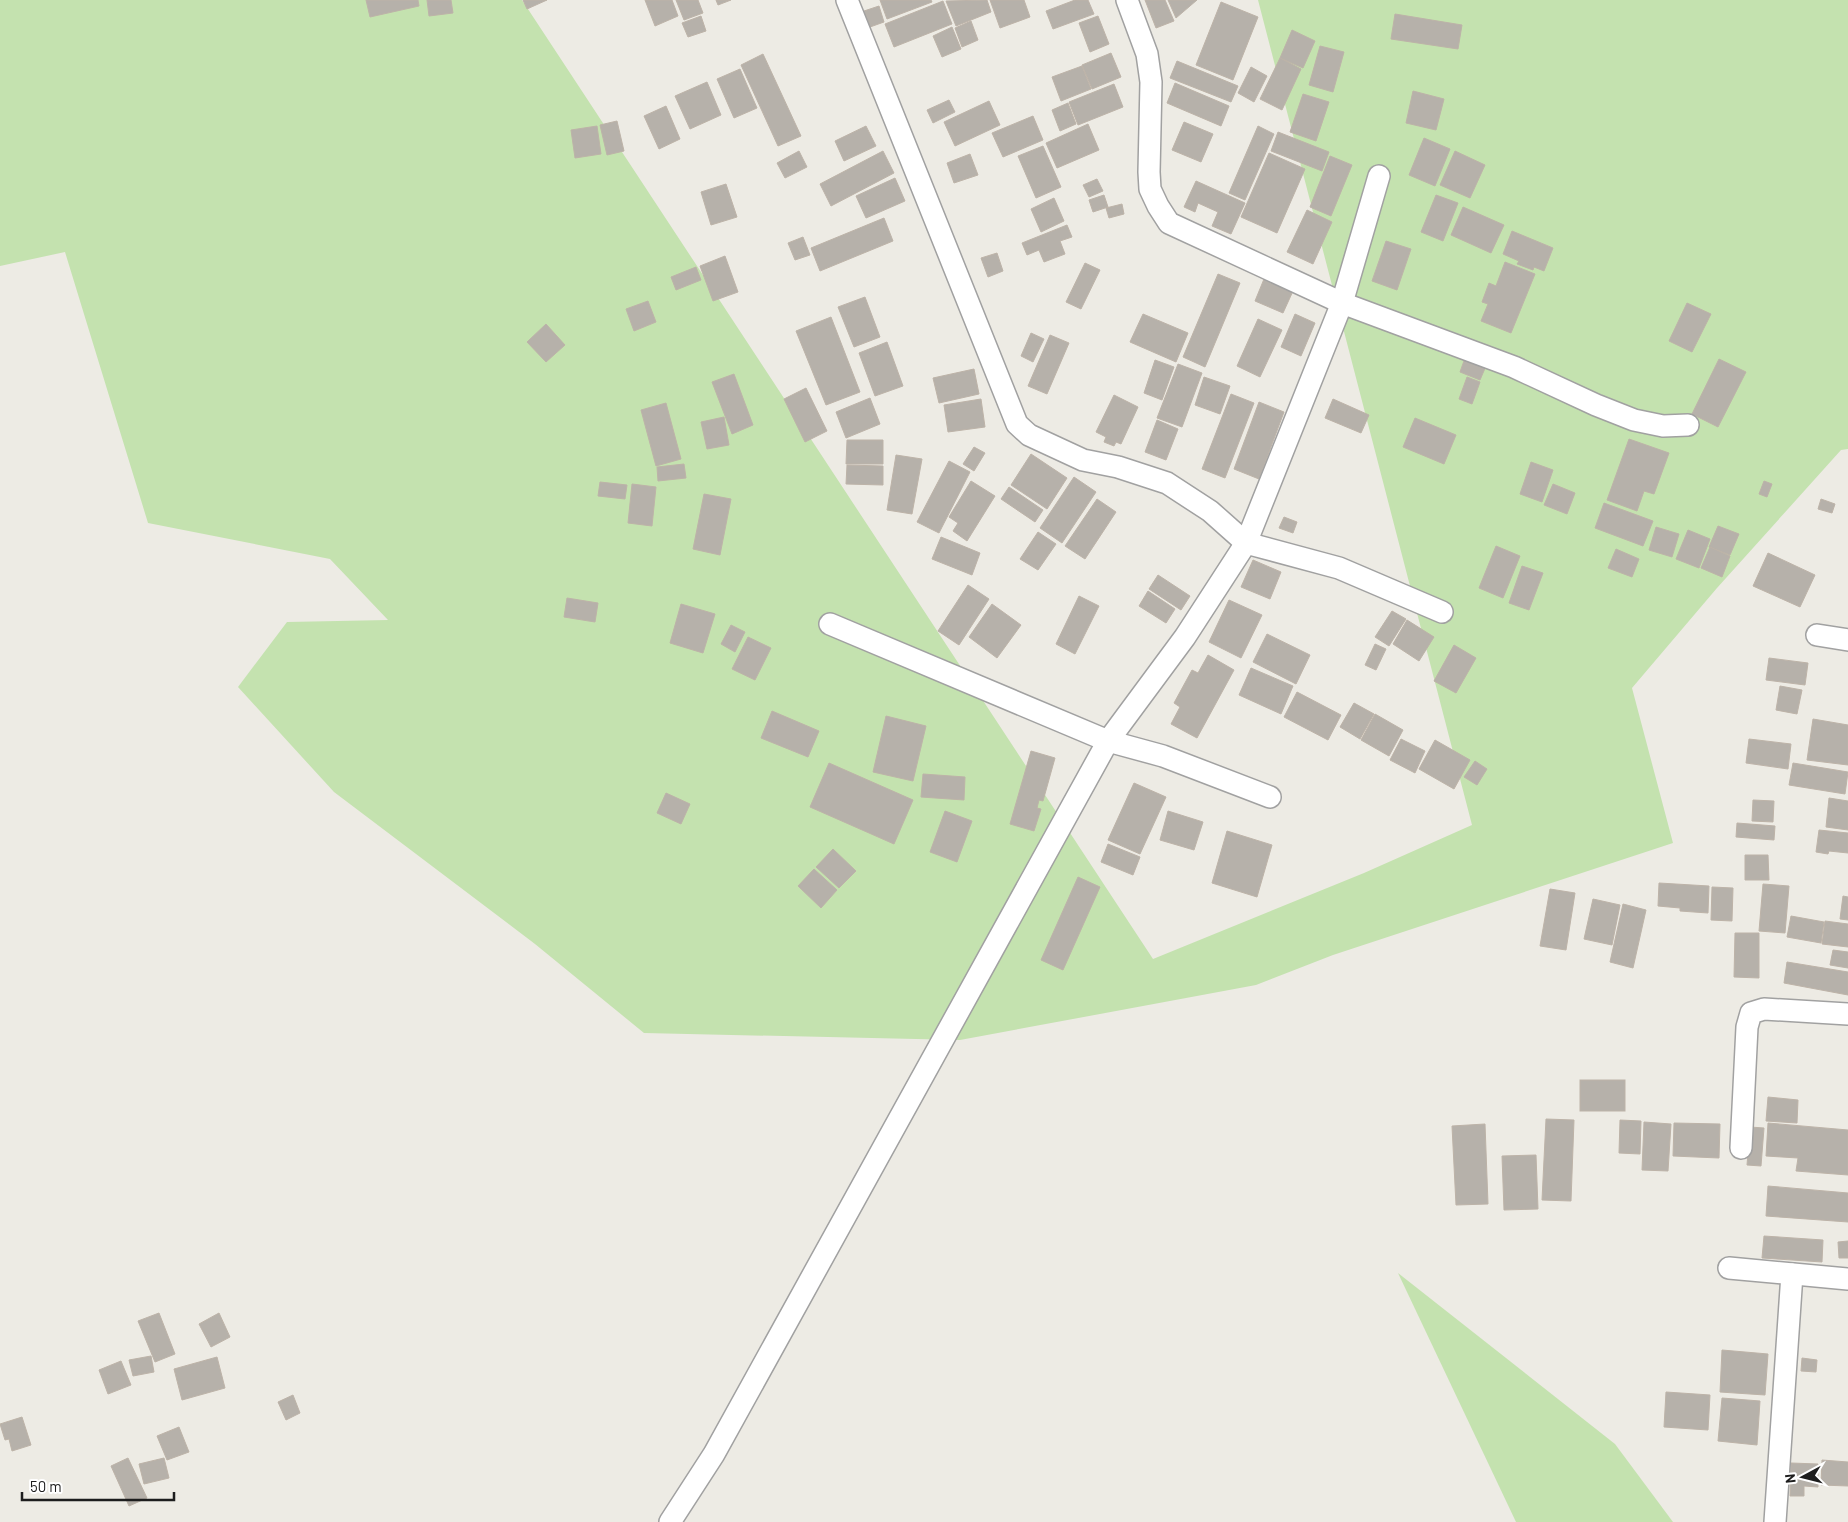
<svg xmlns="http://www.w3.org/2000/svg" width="1848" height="1522" font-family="Barlow,sans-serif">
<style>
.grass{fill:#c4e2af}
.building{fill:#b6b1aa;stroke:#bdb3a8}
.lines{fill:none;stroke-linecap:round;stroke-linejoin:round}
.minor-casing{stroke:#a1a1a1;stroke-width:24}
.minor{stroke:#fff;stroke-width:21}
</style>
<rect width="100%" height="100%" fill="#edebe4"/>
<g class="grass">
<polygon points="0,0 522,0 1153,959 1364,873 1472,825 1258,0 1848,0 1848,449 1841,450 1717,588 1632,688 1673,843 1333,955 1256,985 960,1040 644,1033 535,944 334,792 238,687 287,622 388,620 330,559 148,523 65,252 0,266"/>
<polygon points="1398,1273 1615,1444 1673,1522 1516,1522"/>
</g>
<g class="building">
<polygon points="366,0 418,0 419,6 370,17"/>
<polygon points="427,0 451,0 453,13 429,16"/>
<polygon points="523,0 547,0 527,9"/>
<polygon points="645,0 672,0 678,16 655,26"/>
<polygon points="676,0 698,0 703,13 684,20"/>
<polygon points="716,0 731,0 718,5"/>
<polygon points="880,0 931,0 932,2 887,19"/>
<polygon points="987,0 991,12 956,26 946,1"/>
<polygon points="990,0 1024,0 1030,17 1000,28"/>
<polygon points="1075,0 1088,0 1094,14 1053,29 1046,11"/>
<polygon points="1145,0 1165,0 1174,21 1156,28"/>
<polygon points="1168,0 1197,0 1176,18"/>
<polygon points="943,1 952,24 894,47 885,24"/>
<polygon points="1221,2 1258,17 1233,80 1196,65"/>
<polygon points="879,6 884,22 870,27 864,11"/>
<polygon points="1395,14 1462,25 1458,49 1391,39"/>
<polygon points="701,16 706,31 688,37 682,23"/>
<polygon points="1098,16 1109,44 1090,52 1079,23"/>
<polygon points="971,21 978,40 962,47 955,28"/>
<polygon points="952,27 961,49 942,57 933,36"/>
<polygon points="1292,30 1315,41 1303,68 1280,58"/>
<polygon points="1320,46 1344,52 1333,92 1309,85"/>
<polygon points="1111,53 1121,77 1092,89 1082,65"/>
<polygon points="763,54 801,136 778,146 741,65"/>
<polygon points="1280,58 1301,69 1282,110 1260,99"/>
<polygon points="1177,61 1238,86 1231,102 1170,78"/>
<polygon points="1082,66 1091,89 1061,101 1052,77"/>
<polygon points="1251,67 1267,76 1254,102 1238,93"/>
<polygon points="740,69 757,108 734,118 717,79"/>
<polygon points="707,82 721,115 690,129 675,96"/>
<polygon points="1175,83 1229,106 1221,126 1167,103"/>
<polygon points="1114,84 1123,107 1078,125 1069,102"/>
<polygon points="1413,91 1444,99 1436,130 1406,123"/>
<polygon points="1303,94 1329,102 1316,141 1290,132"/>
<polygon points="949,100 955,112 933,123 927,110"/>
<polygon points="989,101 1000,125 955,146 944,122"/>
<polygon points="1068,103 1076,124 1060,131 1052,110"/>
<polygon points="666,106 680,139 659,149 644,116"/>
<polygon points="1033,116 1043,140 1003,157 992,133"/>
<polygon points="617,121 624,151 607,155 600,125"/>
<polygon points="1184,122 1213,134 1201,162 1172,150"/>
<polygon points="1088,124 1099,150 1057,168 1046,143"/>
<polygon points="597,126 601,154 575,158 571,130"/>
<polygon points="866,126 876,146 844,161 835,141"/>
<polygon points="1258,126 1274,134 1245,200 1229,193"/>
<polygon points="1278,132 1329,152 1322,171 1271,151"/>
<polygon points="1424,138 1450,149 1435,186 1409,175"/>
<polygon points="1043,146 1061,187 1036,198 1018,156"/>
<polygon points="799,151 807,167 785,178 777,163"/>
<polygon points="883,151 894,173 831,206 820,184"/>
<polygon points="1455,151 1485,165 1470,198 1440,185"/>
<polygon points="1269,153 1305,169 1277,233 1241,217"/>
<polygon points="970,154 978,175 954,183 947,163"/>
<polygon points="1330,156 1352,165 1331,216 1310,207"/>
<polygon points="895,178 905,201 866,218 856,196"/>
<polygon points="1097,179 1103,191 1089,197 1083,185"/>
<polygon points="1196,181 1245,203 1231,234 1212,226 1218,212 1198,203 1195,212 1184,207"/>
<polygon points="726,184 737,217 711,225 701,192"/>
<polygon points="1104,195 1108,207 1093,212 1089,200"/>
<polygon points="1436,195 1458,203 1443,241 1421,232"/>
<polygon points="1054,198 1064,221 1041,232 1031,209"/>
<polygon points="1122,204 1124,214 1109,218 1106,208"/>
<polygon points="1463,207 1504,225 1491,253 1451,235"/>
<polygon points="1307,210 1332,222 1313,264 1287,252"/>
<polygon points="884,218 893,241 820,271 811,248"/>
<polygon points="1067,225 1072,237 1060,241 1065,254 1044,262 1039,250 1027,255 1022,243"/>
<polygon points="1512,231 1553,248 1544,271 1534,267 1533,270 1517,264 1519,261 1503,254"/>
<polygon points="803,237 810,255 795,260 788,243"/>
<polygon points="1386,241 1411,249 1397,290 1372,281"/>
<polygon points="997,253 1003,271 988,277 981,258"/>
<polygon points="725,256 738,292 713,301 700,266"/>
<polygon points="1505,262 1535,274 1511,333 1481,321 1488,304 1482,302 1489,283 1496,286"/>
<polygon points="1085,263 1100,270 1081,309 1066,302"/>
<polygon points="696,267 701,280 676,290 671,277"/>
<polygon points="1218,274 1240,283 1205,367 1183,357"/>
<polygon points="1264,279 1293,291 1283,313 1255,301"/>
<polygon points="865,297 880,337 854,347 838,307"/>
<polygon points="648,301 656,322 634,331 626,309"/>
<polygon points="1687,303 1711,314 1692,352 1669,341"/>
<polygon points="1143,314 1188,333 1176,362 1130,342"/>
<polygon points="1295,314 1315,323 1301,356 1281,347"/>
<polygon points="831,317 860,392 826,405 796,331"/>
<polygon points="1258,319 1282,330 1260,377 1237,366"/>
<polygon points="546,324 565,345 546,362 527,342"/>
<polygon points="1031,333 1044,339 1033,362 1021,356"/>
<polygon points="1050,335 1069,343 1047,394 1028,386"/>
<polygon points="887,342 903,386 875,396 859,353"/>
<polygon points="1465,358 1486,366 1480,380 1460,372"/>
<polygon points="1719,359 1746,372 1718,427 1692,414"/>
<polygon points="1155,360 1174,367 1162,400 1144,393"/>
<polygon points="1178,364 1202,373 1182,427 1157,418"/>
<polygon points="974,369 979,394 939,403 933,378"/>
<polygon points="734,374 753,425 732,434 712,382"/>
<polygon points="1204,377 1230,386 1220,414 1195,405"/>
<polygon points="1467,377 1480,382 1472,404 1459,399"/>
<polygon points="806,388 827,431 805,442 784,399"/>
<polygon points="1231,394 1254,403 1225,478 1202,469"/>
<polygon points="1114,395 1138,407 1121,444 1116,442 1114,446 1104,442 1106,437 1096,432"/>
<polygon points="870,398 880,424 846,438 836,412"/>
<polygon points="981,399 985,427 948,432 944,405"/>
<polygon points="1333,399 1369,415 1361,433 1325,418"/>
<polygon points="1259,402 1284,412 1259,479 1234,469"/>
<polygon points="666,403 681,459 656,466 641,410"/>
<polygon points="724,417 729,445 707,449 701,422"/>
<polygon points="1415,418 1456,435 1444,464 1403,447"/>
<polygon points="1157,420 1178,429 1166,460 1145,452"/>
<polygon points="1629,439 1669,453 1654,494 1644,491 1637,511 1607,500"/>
<polygon points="847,440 883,440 883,464 846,464"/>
<polygon points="974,447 985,453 974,471 963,464"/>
<polygon points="1031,454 1067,478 1047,509 1011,485"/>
<polygon points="896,455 922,459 912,514 887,510"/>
<polygon points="949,461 970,472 939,533 917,522"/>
<polygon points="1531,462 1553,470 1542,502 1520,494"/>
<polygon points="684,464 686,478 658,481 657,467"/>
<polygon points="847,465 883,466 883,485 846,484"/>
<polygon points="1074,477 1096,492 1062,543 1040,528"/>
<polygon points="971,481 995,496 967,541 953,531 958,523 949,517"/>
<polygon points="1764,481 1772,484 1767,497 1759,494"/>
<polygon points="600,482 627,485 625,499 598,496"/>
<polygon points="632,484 656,487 652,526 628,523"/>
<polygon points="1553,484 1575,493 1567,514 1544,505"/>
<polygon points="1009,487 1043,510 1035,522 1001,499"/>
<polygon points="704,494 731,499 720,555 693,549"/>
<polygon points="1097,499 1116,512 1085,559 1065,546"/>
<polygon points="1821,499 1835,504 1832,513 1818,509"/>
<polygon points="1604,503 1653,521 1643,546 1595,528"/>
<polygon points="1284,517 1297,522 1293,533 1279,528"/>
<polygon points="1718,526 1739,534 1730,555 1709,547"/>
<polygon points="1656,527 1679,534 1672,557 1649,550"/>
<polygon points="1688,530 1710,539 1699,568 1676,559"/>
<polygon points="1038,532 1056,544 1038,570 1020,559"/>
<polygon points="941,537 980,553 972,575 932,559"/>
<polygon points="1496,546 1520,556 1503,598 1479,588"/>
<polygon points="1710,547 1730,556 1722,577 1701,568"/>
<polygon points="1616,549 1639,559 1632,577 1608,568"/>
<polygon points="1768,553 1815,575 1800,607 1753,586"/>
<polygon points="1253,560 1281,572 1270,599 1241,587"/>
<polygon points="1522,566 1543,573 1529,610 1509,603"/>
<polygon points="1158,575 1190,596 1181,610 1149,589"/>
<polygon points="968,585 989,599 959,645 938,631"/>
<polygon points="1148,591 1175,609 1166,623 1139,606"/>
<polygon points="1079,596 1099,606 1075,654 1056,644"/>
<polygon points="567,598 598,603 595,622 564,617"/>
<polygon points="1229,600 1262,615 1241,658 1209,642"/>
<polygon points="681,604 715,614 703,653 670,643"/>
<polygon points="992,604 1021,625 997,658 969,637"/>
<polygon points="1392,611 1406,619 1389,646 1375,637"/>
<polygon points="1407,620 1434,637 1419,661 1393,644"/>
<polygon points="731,625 745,632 735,652 721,644"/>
<polygon points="1267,634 1310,655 1296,684 1253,662"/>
<polygon points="748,637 771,648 755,680 732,669"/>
<polygon points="1375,644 1386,649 1376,670 1365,665"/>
<polygon points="1454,645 1476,658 1456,693 1434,681"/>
<polygon points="1208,655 1234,670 1197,738 1171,724 1180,707 1174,703 1192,670 1198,673"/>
<polygon points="1769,658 1808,663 1805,685 1766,680"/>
<polygon points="1251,668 1293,686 1281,714 1239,695"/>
<polygon points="1780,686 1802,690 1797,714 1776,710"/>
<polygon points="1297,692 1341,715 1328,740 1284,717"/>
<polygon points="1354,703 1374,714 1360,739 1340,727"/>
<polygon points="772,711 819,731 808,757 761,738"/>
<polygon points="1375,714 1403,730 1389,756 1361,740"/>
<polygon points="886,716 926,726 913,781 873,772"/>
<polygon points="1813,719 1848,725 1848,765 1807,760"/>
<polygon points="1401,739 1425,751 1415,773 1390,760"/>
<polygon points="1749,739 1791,744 1788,769 1746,763"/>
<polygon points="1435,740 1470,760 1454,789 1419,769"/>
<polygon points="1031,751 1055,758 1043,801 1039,800 1037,808 1041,809 1034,831 1010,824"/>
<polygon points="1475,761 1487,769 1477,785 1464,777"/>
<polygon points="829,763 913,800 894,844 810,807"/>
<polygon points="1793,763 1848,772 1845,794 1789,785"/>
<polygon points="923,774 965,777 964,800 921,797"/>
<polygon points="1134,783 1166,797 1140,854 1108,840"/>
<polygon points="666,793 690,804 681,824 657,813"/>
<polygon points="1829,798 1848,801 1848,830 1826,827"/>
<polygon points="1753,800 1774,801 1773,822 1752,821"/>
<polygon points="945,811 972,821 957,862 930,852"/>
<polygon points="1168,811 1203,822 1194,850 1160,840"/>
<polygon points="1737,823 1775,826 1774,840 1736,837"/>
<polygon points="1819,830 1848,833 1848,853 1829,851 1828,854 1816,852"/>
<polygon points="1227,831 1272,845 1257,897 1212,883"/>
<polygon points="1108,844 1140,857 1133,875 1101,862"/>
<polygon points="833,849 856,871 839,888 816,867"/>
<polygon points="1745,855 1768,855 1769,880 1745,880"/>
<polygon points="814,869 837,890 821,908 798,886"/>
<polygon points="1078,877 1100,887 1063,970 1041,960"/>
<polygon points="1659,883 1709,886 1708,913 1680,911 1680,908 1658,906"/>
<polygon points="1763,884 1789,886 1785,933 1759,931"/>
<polygon points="1712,887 1733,888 1732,921 1711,920"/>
<polygon points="1550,889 1575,893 1566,950 1540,946"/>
<polygon points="1843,896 1848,897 1848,920 1840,919"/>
<polygon points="1593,899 1620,905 1612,945 1584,939"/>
<polygon points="1623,904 1646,910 1633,968 1610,962"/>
<polygon points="1791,916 1824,922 1821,943 1787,937"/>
<polygon points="1825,921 1848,924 1848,947 1822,944"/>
<polygon points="1735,933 1759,933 1759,978 1734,977"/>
<polygon points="1833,950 1848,952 1848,968 1830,965"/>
<polygon points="1787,962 1848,972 1848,995 1784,983"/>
<rect x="1580" y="1080" width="45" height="31"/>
<polygon points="1768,1097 1798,1100 1797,1123 1766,1121"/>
<polygon points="1546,1119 1574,1120 1571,1201 1542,1200"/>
<polygon points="1620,1120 1641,1121 1640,1154 1619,1153"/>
<polygon points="1644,1122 1671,1124 1668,1171 1642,1170"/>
<polygon points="1674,1123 1720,1124 1719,1158 1673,1156"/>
<polygon points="1768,1123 1848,1130 1848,1175 1796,1171 1798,1158 1766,1156"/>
<polygon points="1485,1124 1488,1204 1456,1205 1452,1126"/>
<polygon points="1750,1127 1764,1128 1761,1166 1747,1165"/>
<polygon points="1536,1155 1538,1209 1504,1210 1502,1156"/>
<polygon points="1768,1186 1848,1193 1848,1222 1766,1216"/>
<polygon points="1764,1236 1823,1240 1822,1262 1762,1258"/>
<polygon points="1848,1241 1848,1258 1839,1258 1838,1242"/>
<polygon points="159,1313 175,1354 155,1362 138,1321"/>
<polygon points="219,1313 230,1337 211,1347 199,1324"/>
<polygon points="1722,1350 1768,1354 1765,1395 1720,1392"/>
<polygon points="151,1356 154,1372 133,1376 129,1360"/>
<polygon points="217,1357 225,1388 182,1400 174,1369"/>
<polygon points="1802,1358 1817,1360 1816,1372 1801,1371"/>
<polygon points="121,1361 131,1385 108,1394 99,1370"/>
<polygon points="1666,1392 1710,1395 1708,1430 1664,1427"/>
<polygon points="293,1395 300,1413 286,1420 278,1402"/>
<polygon points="1722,1398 1760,1401 1757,1445 1718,1441"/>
<polygon points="22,1417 31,1445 12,1451 9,1439 5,1440 0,1424"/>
<polygon points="179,1427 189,1452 167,1460 157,1436"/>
<polygon points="128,1458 147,1498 129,1506 111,1466"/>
<polygon points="164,1458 169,1478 144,1484 139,1464"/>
<polygon points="1822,1460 1848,1462 1848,1486 1821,1485"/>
<polygon points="1791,1463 1818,1464 1818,1487 1804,1486 1804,1496 1790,1496"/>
</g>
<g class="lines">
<defs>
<g id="minor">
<polyline points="847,0 1017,424 1029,435 1083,460 1118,467 1167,483 1210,511 1246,543 1339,568 1442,612"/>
<polyline points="1127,0 1147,54 1151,82 1149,172 1150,189 1158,206 1169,223 1342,303 1514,367 1596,405 1634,420 1663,426 1688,425"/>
<polyline points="830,624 1108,741 1163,756 1270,797"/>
<polyline points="1817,635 1848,640"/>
<polyline points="1741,1148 1747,1027 1751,1013 1764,1009 1848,1014"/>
<polyline points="1729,1268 1848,1279"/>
<polyline points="670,1522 714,1454 1108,741 1185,637 1246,543 1342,303 1379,176"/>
<polyline points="1775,1522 1792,1274"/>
</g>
</defs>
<use href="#minor" class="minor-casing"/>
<use href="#minor" class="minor"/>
</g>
<g transform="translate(1803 1477) rotate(263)" stroke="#ffffff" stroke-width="4" paint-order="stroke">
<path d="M0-4L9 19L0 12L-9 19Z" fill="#1d1d1d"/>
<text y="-8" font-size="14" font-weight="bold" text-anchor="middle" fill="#1d1d1d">N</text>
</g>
<path d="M22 1492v8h152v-8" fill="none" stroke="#1d1d1d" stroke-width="2.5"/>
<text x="30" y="1492" font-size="15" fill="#1d1d1d" stroke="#ffffff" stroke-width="4" paint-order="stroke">50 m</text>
</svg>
